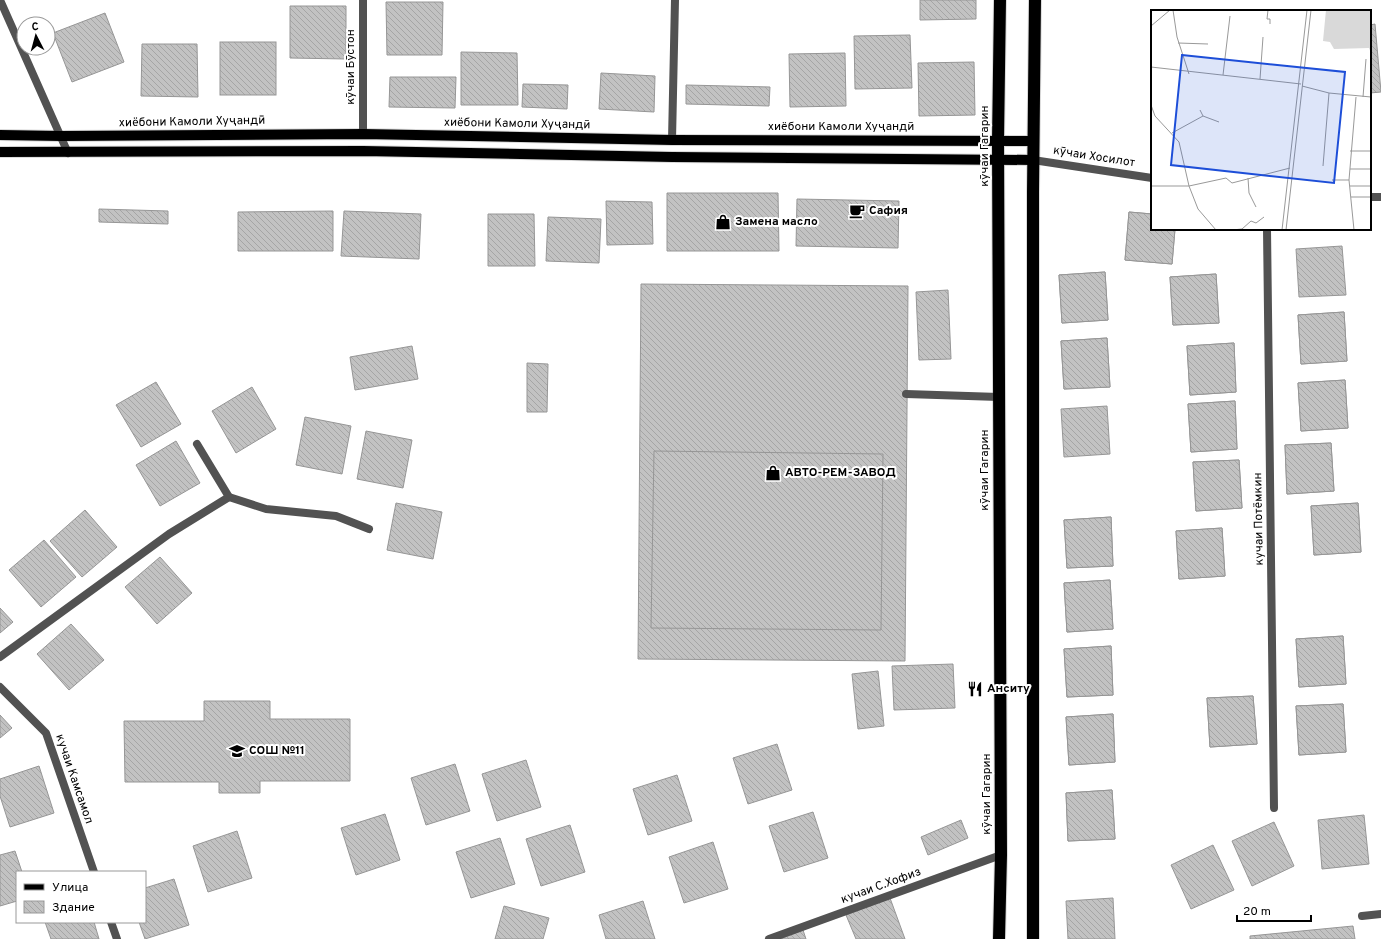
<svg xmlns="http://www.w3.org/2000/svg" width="1381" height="939" font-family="Overpass,sans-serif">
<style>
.building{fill:url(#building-back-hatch);stroke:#969696}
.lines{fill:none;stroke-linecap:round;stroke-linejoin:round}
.primary-casing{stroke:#dbdbdb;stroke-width:12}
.highway-casing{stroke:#dbdbdb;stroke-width:14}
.lane{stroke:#525252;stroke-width:8}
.street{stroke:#525252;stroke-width:8}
.primary{stroke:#000;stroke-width:10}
.highway{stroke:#000;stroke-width:12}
.labels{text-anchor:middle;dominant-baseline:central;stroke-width:4;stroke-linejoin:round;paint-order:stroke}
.street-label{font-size:12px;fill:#000;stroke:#fff}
.poi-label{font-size:12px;font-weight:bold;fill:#000;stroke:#fff;text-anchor:start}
.inset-road{fill:none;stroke:#999;stroke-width:1}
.view{fill:#1d4ed8;fill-opacity:0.15;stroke:#1d4ed8;stroke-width:2}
.inset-edge{fill:none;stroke:#000;stroke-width:2}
</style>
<defs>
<pattern id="building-back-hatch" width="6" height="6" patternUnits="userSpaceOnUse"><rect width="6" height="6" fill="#c2c2c2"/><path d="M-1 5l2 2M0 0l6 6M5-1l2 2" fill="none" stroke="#a5a5a5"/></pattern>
</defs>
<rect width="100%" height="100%" fill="#fff"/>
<g class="building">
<polygon points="920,0 976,0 976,19 920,20"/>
<polygon points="386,2 443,2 442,55 387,55"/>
<polygon points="290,6 346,6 346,59 290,58"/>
<polygon points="105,13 124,62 72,82 53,33"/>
<polygon points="1375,24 1381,92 1370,93 1370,25"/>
<polygon points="910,35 912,88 855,89 854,36"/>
<rect x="220" y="42" width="56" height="53"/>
<polygon points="142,44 197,44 198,97 141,96"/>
<polygon points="461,52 517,53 518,105 461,105"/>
<polygon points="845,53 846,106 790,107 789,54"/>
<polygon points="974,62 975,115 919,116 918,63"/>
<polygon points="601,73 655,76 654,112 599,109"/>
<polygon points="390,77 456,77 455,108 389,107"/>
<polygon points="523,84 568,85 567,109 522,107"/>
<polygon points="686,85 770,87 769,106 686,104"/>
<polygon points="667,193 778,193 779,251 667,251"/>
<polygon points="797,199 899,201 898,248 796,246"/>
<polygon points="606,201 652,202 653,244 607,245"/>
<polygon points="99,209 168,211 168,224 99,222"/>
<polygon points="333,211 333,251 238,251 238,212"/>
<polygon points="344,211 421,214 419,259 341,256"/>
<polygon points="1129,212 1152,214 1152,229 1175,229 1172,264 1125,260"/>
<polygon points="1129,212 1152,214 1152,229 1175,229 1172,264 1125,260"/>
<polygon points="488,214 534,214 535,266 488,266"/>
<polygon points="548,217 601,219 599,263 546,261"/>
<polygon points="1342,246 1346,295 1299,297 1296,249"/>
<polygon points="1105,272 1108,320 1062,323 1059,275"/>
<polygon points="1105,272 1108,320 1062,323 1059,275"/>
<polygon points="1216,274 1219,323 1173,325 1170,277"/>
<polygon points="1216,274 1219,323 1173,325 1170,277"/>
<polygon points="641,284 908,286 905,661 638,659"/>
<polygon points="948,290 951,359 919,360 916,292"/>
<polygon points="1344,312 1347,361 1301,364 1298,315"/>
<polygon points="1344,312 1347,361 1301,364 1298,315"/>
<polygon points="1107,338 1110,387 1064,389 1061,341"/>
<polygon points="1107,338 1110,387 1064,389 1061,341"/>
<polygon points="1234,343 1236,392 1190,395 1187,346"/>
<polygon points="1234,343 1236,392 1190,395 1187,346"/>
<polygon points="412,346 418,379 355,390 350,357"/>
<polygon points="527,363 548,364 547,412 527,412"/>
<polygon points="1345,380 1348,428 1301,431 1298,383"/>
<polygon points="1345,380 1348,428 1301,431 1298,383"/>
<polygon points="156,382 181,424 141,447 116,405"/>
<polygon points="252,387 276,429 236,453 212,411"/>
<polygon points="1235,401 1237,449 1191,452 1188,404"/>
<polygon points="1235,401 1237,449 1191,452 1188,404"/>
<polygon points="1107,406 1110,454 1064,457 1061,409"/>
<polygon points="305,417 351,426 342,474 296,465"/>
<polygon points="366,431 412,440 403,488 357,479"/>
<polygon points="176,441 200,483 160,506 136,465"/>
<polygon points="1331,443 1334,491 1287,494 1285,445"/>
<polygon points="1331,443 1334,491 1287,494 1285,445"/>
<polygon points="654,451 883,454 881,630 651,628"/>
<polygon points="1239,460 1242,508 1196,511 1193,462"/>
<polygon points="1239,460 1242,508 1196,511 1193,462"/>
<polygon points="396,503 442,512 433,559 387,550"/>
<polygon points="1358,503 1361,552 1314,555 1311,506"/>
<polygon points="1358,503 1361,552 1314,555 1311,506"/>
<polygon points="85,510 117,547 82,577 50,541"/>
<polygon points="1111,517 1113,566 1067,568 1064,520"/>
<polygon points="1111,517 1113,566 1067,568 1064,520"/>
<polygon points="1222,528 1225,576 1179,579 1176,531"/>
<polygon points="1222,528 1225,576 1179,579 1176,531"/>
<polygon points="44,540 76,577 41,607 9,570"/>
<polygon points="160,557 192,593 157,624 125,587"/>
<polygon points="1110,580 1113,629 1067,632 1064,583"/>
<polygon points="1110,580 1113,629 1067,632 1064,583"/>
<polygon points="0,608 13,622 0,633"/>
<polygon points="71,624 104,660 69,690 37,654"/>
<polygon points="1343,636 1346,684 1299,687 1296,639"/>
<polygon points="1343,636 1346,684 1299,687 1296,639"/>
<polygon points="1111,646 1113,695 1067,697 1064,649"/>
<polygon points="1111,646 1113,695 1067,697 1064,649"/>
<polygon points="953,664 955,708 894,710 892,666"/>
<polygon points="878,671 884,726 858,729 852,674"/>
<polygon points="1253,696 1257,744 1210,747 1207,698"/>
<polygon points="1253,696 1257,744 1210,747 1207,698"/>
<polygon points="204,701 270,701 270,719 350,719 350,781 260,781 260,793 219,793 219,782 125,782 124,721 204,721"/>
<polygon points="1343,704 1346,752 1299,755 1296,706"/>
<polygon points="1343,704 1346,752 1299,755 1296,706"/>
<polygon points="1113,714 1115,762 1069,765 1066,717"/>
<polygon points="1113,714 1115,762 1069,765 1066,717"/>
<polygon points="0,715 12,728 0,738"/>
<polygon points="777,744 792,790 748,804 733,758"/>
<polygon points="526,760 541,807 497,821 482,774"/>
<polygon points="455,764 470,811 426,825 411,778"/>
<polygon points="39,766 54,813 10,827 0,796 0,779"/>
<polygon points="677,775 692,821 648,835 633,789"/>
<polygon points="1112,790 1115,839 1068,841 1066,793"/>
<polygon points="1112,790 1115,839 1068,841 1066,793"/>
<polygon points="813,812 828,858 784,872 769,826"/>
<polygon points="385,814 400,860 356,875 341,828"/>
<polygon points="1364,815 1369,864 1322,869 1318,820"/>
<polygon points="961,820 968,838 928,855 921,837"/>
<polygon points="1274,822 1294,866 1252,886 1232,841"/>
<polygon points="570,825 585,872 541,886 526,839"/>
<polygon points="237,831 252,878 208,892 193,846"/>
<polygon points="500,838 515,884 471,898 456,852"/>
<polygon points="713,842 728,889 684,903 669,857"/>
<polygon points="1213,845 1234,890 1191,909 1171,865"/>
<polygon points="15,851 22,872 17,872 17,901 0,906 0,855"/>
<polygon points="174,879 189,925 145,939 139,922 145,922 145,888"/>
<polygon points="890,898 905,939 856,939 846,915"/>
<polygon points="1113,898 1115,939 1068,939 1066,901"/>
<polygon points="643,901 655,939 606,939 599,915"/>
<polygon points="504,906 549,918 543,939 495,939"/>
<polygon points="45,922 94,922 99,939 51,939"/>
<polygon points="1353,926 1355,939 1250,939 1250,936"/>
<polygon points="803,930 806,939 780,939"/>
</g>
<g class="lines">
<defs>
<g id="primary">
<polyline points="0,135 61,136 363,134 672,140 1033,141"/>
<polyline points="0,152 363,151 672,157 1033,160"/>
</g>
<g id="highway">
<polyline points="999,939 1001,855 998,141 1000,0"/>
<polyline points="1033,939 1033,192 1035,0"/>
</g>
</defs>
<use href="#primary" class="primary-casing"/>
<use href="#highway" class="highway-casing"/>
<polyline class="lane" points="1267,229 1274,808"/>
<g class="street">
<polyline points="0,0 68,153"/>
<polyline points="363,134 363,0"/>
<polyline points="672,140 675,0"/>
<polyline points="1033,160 1152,178"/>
<polyline points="1370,197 1381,197"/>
<polyline points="906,394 999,397"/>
<polyline points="229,497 266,509 336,516 369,529"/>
<polyline points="0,657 169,534 229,497 197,444"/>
<polyline points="0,687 46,733 94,872"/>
<polyline points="1362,916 1381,914"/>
<polyline points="111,922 117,939"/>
<polyline points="769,939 1001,855"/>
</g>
<use href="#primary" class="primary"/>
<use href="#highway" class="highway"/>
</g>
<defs>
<symbol id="cafe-bare" viewBox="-9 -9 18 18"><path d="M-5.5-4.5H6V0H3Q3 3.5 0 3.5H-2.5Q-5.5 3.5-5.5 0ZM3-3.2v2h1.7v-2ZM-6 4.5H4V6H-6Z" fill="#000" stroke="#fff" stroke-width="2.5" paint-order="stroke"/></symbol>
<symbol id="shop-bare" viewBox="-9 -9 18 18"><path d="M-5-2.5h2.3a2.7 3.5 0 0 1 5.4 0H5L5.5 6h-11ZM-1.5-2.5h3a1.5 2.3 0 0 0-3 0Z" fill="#000" stroke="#fff" stroke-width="2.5" paint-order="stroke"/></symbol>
<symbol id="restaurant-bare" viewBox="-9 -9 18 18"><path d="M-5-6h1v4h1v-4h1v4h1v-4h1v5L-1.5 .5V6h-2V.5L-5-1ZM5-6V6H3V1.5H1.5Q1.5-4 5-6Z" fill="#000" stroke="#fff" stroke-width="2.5" paint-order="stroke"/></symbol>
<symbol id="school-bare" viewBox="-9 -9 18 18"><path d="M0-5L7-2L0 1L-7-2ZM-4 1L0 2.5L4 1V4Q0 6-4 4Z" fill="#000" stroke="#fff" stroke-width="2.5" paint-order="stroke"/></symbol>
</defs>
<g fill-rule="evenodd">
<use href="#cafe-bare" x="846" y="200" width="22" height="22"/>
<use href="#shop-bare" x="712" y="211" width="22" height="22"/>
<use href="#shop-bare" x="762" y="462" width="22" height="22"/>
<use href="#restaurant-bare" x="964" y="678" width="22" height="22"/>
<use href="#school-bare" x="226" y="740" width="22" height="22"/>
</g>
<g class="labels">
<g class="street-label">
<text transform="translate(351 67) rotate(-90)">кӯчаи Бӯстон</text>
<text transform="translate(192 122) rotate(-1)">хиёбони Камоли Хуҷандӣ</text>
<text transform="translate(517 124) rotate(1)">хиёбони Камоли Хуҷандӣ</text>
<text x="841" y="127">хиёбони Камоли Хуҷандӣ</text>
<text transform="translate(985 146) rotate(-90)">кӯчаи Гагарин</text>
<text transform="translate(1094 157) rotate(9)">кӯчаи Хосилот</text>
<text transform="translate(985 470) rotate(-90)">кӯчаи Гагарин</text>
<text transform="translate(1259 519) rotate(-91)">кучаи Потёмкин</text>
<text transform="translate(74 779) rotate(71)">кучаи Камсамол</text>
<text transform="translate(987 794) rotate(-90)">кӯчаи Гагарин</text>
<text transform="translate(881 886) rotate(-20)">кучаи С.Хофиз</text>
</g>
<g class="poi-label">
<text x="869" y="211">Сафия</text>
<text x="735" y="222">Замена масло</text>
<text x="785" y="473">АВТО-РЕМ-ЗАВОД</text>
<text x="987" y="689">Анситу</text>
<text x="249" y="751">СОШ №11</text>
</g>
</g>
<g transform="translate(1151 10)">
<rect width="220" height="220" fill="#fff"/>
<path d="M175,0H220V43L218,38L183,39L179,32L172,31Z" fill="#d9d9d9"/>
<path class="inset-road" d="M22,0L26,27L38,64M117,0L116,9H119V14M0,16L19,0M27,33L57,34M0,57L150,74M72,65L79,6M109,69L112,27M151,76L178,83L220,87M212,87L215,49M0,95L4,106L28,132L38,176L47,199L65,220M52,106L68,112M21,123L52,106L49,100M199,141H220M172,156L178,83M199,159H220M97,168L98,183L105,197M181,170H198M0,176H38L75,168L81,173L139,158M199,176H220M200,187H220M81,220L91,219L100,211L105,213L113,207M131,220L156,0M135,220L160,0M203,220L198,170L205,87"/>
<path class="view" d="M31,45L194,62L183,173L20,155Z"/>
<rect width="220" height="220" class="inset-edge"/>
</g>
<rect x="16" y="871" width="130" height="52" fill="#ffffff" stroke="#999999"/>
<rect x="24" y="884" width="20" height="6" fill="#000000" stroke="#999999"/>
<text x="52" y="891" font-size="12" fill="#000000">Улица</text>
<rect x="24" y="901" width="20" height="12" fill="url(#building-back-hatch)" stroke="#999999"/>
<text x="52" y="911" font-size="12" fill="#000000">Здание</text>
<g transform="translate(36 36) rotate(354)"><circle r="19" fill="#ffffff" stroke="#999999"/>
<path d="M0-3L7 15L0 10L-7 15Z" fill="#000000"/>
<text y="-6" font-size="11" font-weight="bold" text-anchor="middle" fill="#000000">С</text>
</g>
<path d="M1237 915v6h74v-6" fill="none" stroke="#000000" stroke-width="2"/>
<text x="1243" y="915" font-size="12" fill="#000000" stroke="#ffffff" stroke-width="3" paint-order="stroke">20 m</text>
</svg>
